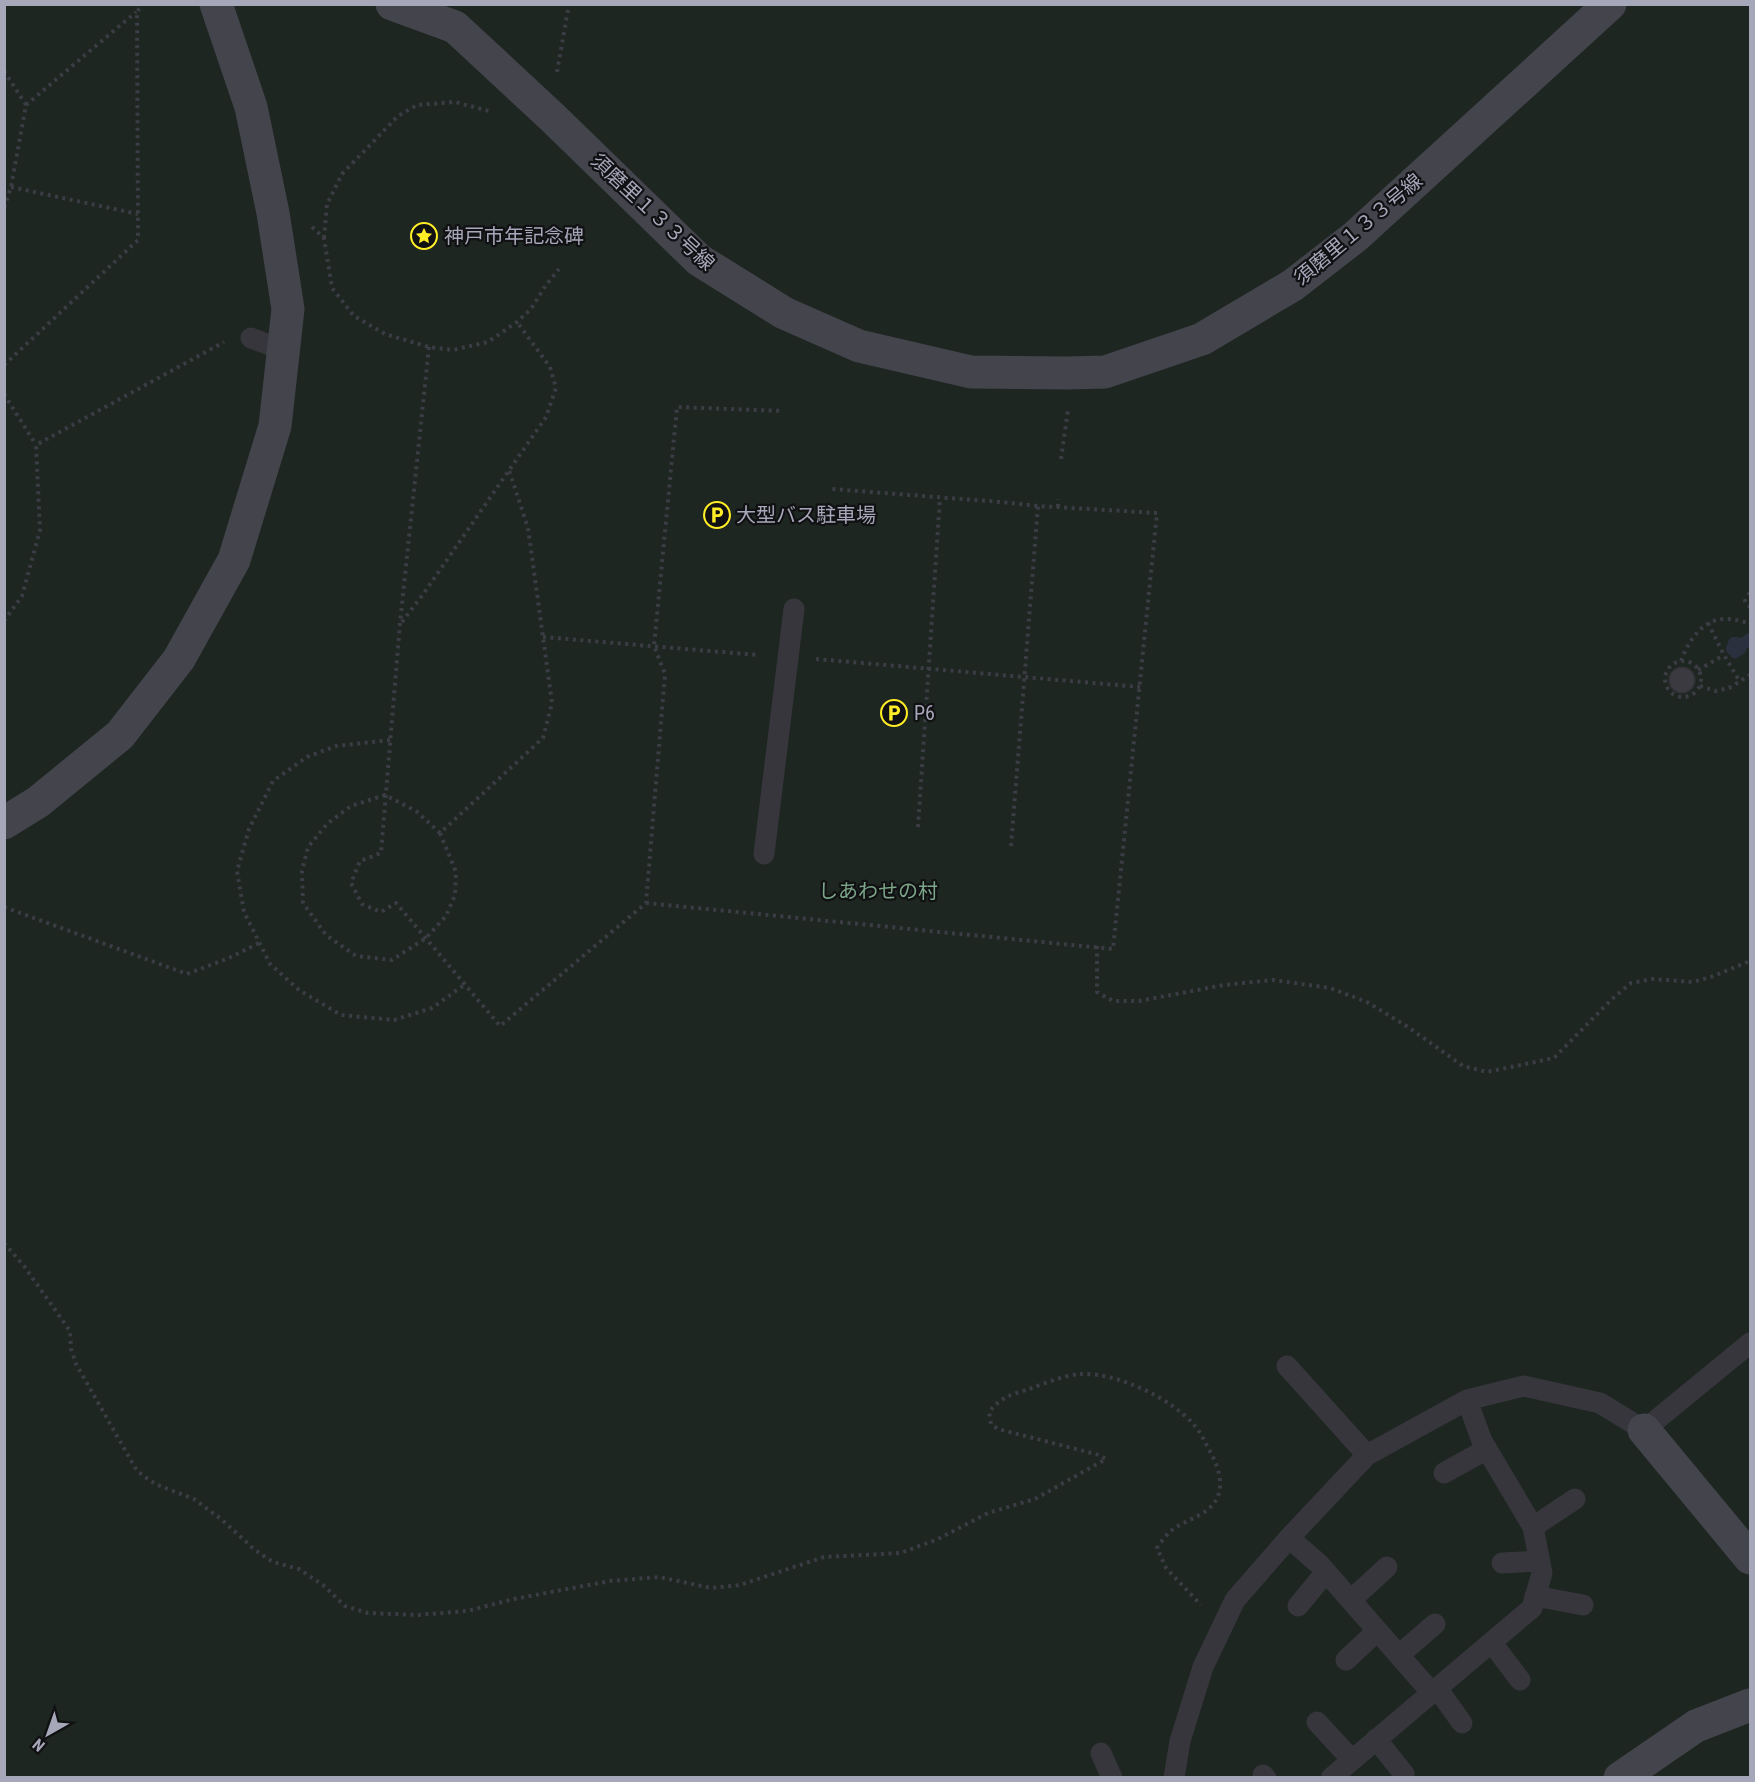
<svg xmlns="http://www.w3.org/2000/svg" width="1755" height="1782" font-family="'Roboto Condensed','Noto Sans JP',sans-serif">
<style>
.green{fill:#1d2620}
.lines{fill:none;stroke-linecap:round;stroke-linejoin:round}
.stream{stroke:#2a303d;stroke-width:12}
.building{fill:#3a3a40;stroke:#302f34;stroke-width:1.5}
.path{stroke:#3c3c44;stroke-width:4;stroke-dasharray:3 4.5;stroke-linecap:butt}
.lane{stroke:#37363d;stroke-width:21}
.secondary{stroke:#44444d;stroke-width:33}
.labels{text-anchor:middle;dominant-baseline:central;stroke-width:4.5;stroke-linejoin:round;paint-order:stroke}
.street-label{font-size:20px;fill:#a6a7b9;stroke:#111013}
.poi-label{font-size:20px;fill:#a6a7b9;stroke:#111013;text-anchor:start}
.park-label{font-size:20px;fill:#7ba689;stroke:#111013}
</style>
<rect width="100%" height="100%" fill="#161518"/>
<polygon class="green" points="5,5 1750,5 1750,1777 5,1778"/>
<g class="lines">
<polyline class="stream" points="1740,649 1735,652 1732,649 1734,643 1743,644 1750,639"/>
</g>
<circle class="building" cx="1682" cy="680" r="13"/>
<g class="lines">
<g class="path">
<polyline points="4,71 26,105 11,187 4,208"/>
<polyline points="557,72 569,4"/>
<polyline points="26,105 136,12"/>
<polyline points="11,187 138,214"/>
<polyline points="312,227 324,238 332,288 354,316 385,334 429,347 453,350 488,342 517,322 531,309 546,285 559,269"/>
<polyline points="324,238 327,204 342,174 398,116 417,105 455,102 489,111"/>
<polyline points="429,347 400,623 381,853 360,861 351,883 362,904 381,912 396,903 500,1026 646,903 665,674 654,646 677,407 783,411"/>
<polyline points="4,365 138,240 137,12 142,4"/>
<polyline points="4,394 36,445"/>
<polyline points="1061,459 1068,410"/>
<polyline points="1058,507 1058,499"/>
<polyline points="1750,593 1747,596 1745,601 1750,607"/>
<polyline points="4,621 22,596 40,530 36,445 224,342"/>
<polyline points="402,622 424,593 546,417 556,388 550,367 517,322"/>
<polyline points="1708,623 1724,655 1740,682"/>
<polyline points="543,637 758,655"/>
<polyline points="816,659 1140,687"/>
<circle cx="1683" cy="679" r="18"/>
<path d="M1681,661C1688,641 1703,618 1727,619C1735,619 1743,622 1750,623"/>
<polyline points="1698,670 1724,655"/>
<polyline points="1700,686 1716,691 1729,688 1750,675"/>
<polyline points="390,740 336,746 307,757 273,781 249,829 237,871 244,912 270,964 299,990 341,1015 394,1020 432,1008 464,985"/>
<polyline points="918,827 940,498"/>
<polyline points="440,833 456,872 455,895 446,916 426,938 392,960 356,956 326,935 303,903 302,871 308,847 327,824 351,806 385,795 416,811 440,833 543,738 552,703 528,528 509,470"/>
<polyline points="1011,846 1038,506"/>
<polyline points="646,903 1113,949 1157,513 1038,506 1001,502 832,489"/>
<polyline points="4,907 187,974 229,958 259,943"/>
<polyline points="1097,946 1097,992 1113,1001 1139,1001 1224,985 1273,980 1330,988 1367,1002 1408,1027 1463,1066 1487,1072 1554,1058 1612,999 1631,983 1652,979 1693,982 1711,977 1750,961"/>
<path d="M4,1243L24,1266L70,1331L71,1349L76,1364L137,1471L155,1484L194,1499L221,1519L255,1550L273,1562L299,1569L323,1585L345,1606L368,1613L417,1615L467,1611L514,1599L610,1581L659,1577L711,1588L740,1585L824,1557L900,1553L936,1540L988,1513L1035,1499L1106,1459L1099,1455L998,1429L991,1424L989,1412C1003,1395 1012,1395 1032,1388C1045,1383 1066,1375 1080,1374C1116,1372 1171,1398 1194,1425C1200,1431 1204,1440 1208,1448C1216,1461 1224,1480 1218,1496C1211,1515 1186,1519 1172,1530C1166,1535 1161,1542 1157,1548L1166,1568L1201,1605"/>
</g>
<g class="lane">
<polyline points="251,338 283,350"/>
<polyline points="764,854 794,609"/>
<polyline points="1287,1366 1367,1455"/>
<polyline points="1444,1473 1487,1449"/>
<polyline points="1533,1527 1575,1499"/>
<polyline points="1289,1538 1319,1564 1432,1693"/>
<polyline points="1502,1563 1539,1561"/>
<polyline points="1535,1596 1583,1605"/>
<polyline points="1351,1600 1387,1567"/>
<polyline points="1298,1606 1326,1572"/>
<polyline points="1492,1643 1520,1680"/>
<polyline points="1399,1655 1435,1624"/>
<polyline points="1346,1660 1377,1631"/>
<polyline points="1437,1688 1462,1723"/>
<polyline points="1317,1722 1352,1760"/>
<polyline points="1376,1739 1404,1774"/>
<polyline points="1101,1753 1112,1778"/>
<polyline points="1263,1775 1266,1778"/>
<polyline points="1174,1778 1180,1741 1203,1667 1235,1600 1289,1538 1367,1455 1467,1400 1524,1386 1600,1403 1644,1430 1750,1343"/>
<polyline points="1331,1778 1532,1608 1542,1573 1533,1527 1482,1441 1467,1400"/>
</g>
<g class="secondary">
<polyline points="392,4 455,27 553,118 699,260 784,313 859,346 971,372 1068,373 1105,372 1202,339 1293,285 1356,236 1610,4"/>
<polyline points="4,823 38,802 120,735 179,659 234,560 275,426 288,309 273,213 251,107 216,4"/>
<polyline points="1644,1430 1750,1558"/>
<polyline points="1620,1778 1696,1726 1750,1705"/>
</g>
</g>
<defs>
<symbol id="sight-ring" viewBox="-11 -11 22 22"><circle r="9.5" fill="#111013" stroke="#ffee26" stroke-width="1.5"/><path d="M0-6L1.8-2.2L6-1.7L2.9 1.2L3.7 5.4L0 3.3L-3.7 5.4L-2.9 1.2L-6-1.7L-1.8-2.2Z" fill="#ffee26"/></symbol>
<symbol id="parking-ring" viewBox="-11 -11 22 22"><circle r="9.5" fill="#111013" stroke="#ffee26" stroke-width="1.5"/><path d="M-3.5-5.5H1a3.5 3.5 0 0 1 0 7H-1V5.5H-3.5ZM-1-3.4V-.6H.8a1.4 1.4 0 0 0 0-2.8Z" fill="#ffee26"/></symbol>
</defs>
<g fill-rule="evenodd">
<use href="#sight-ring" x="409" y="221" width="30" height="30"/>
<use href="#parking-ring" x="702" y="500" width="30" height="30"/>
<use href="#parking-ring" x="879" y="698" width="30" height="30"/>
</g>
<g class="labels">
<g class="street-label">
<text transform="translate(653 212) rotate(43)">須磨里１３３号線</text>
<text transform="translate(1358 229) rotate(-40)">須磨里１３３号線</text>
</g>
<g class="poi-label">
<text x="444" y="236">神戸市年記念碑</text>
<text x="736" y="515">大型バス駐車場</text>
<text x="914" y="713">P6</text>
</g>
<g class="park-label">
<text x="878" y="891">しあわせの村</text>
</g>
</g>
<rect width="1755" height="1782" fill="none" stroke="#a6a7b9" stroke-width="12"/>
<g transform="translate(48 1734) rotate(220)" stroke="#111013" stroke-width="4.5" paint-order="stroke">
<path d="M0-4.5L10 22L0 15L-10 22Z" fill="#a6a7b9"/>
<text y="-9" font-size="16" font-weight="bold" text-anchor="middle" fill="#a6a7b9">N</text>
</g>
</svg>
